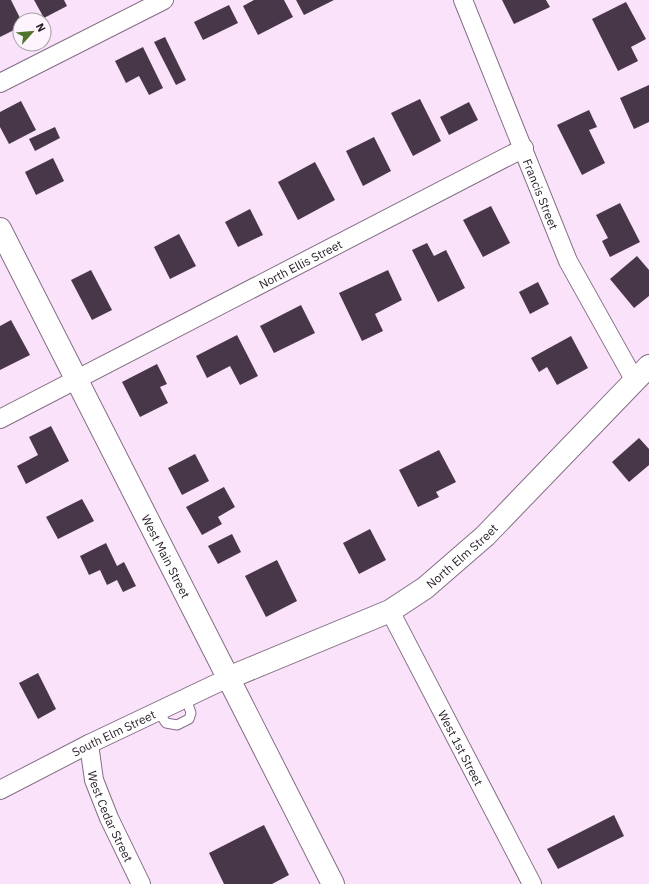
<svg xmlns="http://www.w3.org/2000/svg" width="649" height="884" font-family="'IBM Plex Sans',sans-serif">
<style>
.building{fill:#483649}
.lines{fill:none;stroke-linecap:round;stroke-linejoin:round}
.lane-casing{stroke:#836e84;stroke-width:11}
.street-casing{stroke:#836e84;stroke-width:20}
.secondary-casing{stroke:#836e84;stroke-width:24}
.lane{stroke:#fff;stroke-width:9}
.street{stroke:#fff;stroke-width:18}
.secondary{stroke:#fff;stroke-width:22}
.labels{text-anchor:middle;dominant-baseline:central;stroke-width:4;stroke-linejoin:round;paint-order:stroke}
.street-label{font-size:12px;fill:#261d26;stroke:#fdf4fe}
</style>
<rect width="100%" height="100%" fill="#f9e2fa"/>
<g class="building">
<polygon points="0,0 11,0 21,20 20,20 20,27 0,37"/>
<polygon points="34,0 64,0 67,6 44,18"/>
<polygon points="254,0 284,0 293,17 258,35 243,6"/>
<polygon points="296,0 334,0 304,15"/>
<polygon points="502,0 546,0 550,7 514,24"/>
<polygon points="626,2 646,39 631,47 638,61 618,71 592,19"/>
<polygon points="229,5 238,23 203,40 194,22"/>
<polygon points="165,37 186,80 176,85 154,42"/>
<polygon points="143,47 163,88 149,95 139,76 126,83 115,61"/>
<polygon points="649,85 649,122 634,129 620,98"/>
<polygon points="420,99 441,141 413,156 391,113"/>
<polygon points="21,101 36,130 9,144 0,127 0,112"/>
<polygon points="469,102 478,120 449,135 440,117"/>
<polygon points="589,110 597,127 589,130 605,163 582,175 557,125"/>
<polygon points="55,127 60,138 35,151 29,139"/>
<polygon points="374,137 391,171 363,186 346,151"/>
<polygon points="53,158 64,181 36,195 25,172"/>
<polygon points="315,162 335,200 298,220 278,182"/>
<polygon points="620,203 640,242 610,257 602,241 608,238 596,215"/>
<polygon points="491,206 510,243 483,257 463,220"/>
<polygon points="250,209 263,235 238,247 225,222"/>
<polygon points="179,234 196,266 170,279 154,247"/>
<polygon points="427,243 434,256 446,250 465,288 438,302 412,250"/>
<polygon points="637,256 649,270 649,296 634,308 610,279"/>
<polygon points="91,270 112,310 92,320 71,280"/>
<polygon points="388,270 402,300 375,314 383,331 362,341 339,293"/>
<polygon points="538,282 549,304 530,314 519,292"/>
<polygon points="301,305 315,333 274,353 260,326"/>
<polygon points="11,320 30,355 0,370 0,326"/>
<polygon points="237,335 258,376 240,385 230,366 207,378 196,356"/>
<polygon points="571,336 588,368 557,385 547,367 539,372 531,358"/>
<polygon points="157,364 167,384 160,387 168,403 140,417 122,382"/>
<polygon points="51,426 69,461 26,484 17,466 38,455 29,437"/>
<polygon points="639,438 649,449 649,465 629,482 612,462"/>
<polygon points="439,450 456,482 436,492 439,497 418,507 399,470"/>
<polygon points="195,454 209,481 182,495 168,468"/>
<polygon points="224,487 235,507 218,517 222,524 202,535 186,507"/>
<polygon points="82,499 94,521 58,539 46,517"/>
<polygon points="370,529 386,560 359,574 343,543"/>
<polygon points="232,534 241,552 218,564 208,546"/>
<polygon points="106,543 117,566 124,562 136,586 123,592 117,580 107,585 100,570 89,575 80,556"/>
<polygon points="277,560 297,601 266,617 245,576"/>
<polygon points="38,673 56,709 38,719 19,683"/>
<polygon points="614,815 624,836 558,869 547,849"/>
<polygon points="264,825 289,875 272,884 224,884 209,853"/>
</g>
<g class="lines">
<defs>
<polyline id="lane" points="158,711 166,723 177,725 189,719 191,713 186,698"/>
<g id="street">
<path id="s1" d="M463,0L568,261L635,381"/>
<polyline points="0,83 164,0"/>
<path id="s2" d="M0,419L524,148"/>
<path id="s3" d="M390,611L532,884"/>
<path id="s4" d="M89,744L94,780L109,818L141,884"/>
<path id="s5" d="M0,790L89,744L228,678"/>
</g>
<g id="secondary">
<path id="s6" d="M0,229L333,884"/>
<path id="s7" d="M228,678L390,611L425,588L485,536L649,366"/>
</g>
</defs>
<use href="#lane" class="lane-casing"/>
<use href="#street" class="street-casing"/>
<use href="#secondary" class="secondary-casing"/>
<use href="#lane" class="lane"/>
<use href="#street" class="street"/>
<use href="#secondary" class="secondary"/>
</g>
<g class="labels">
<g class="street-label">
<text stroke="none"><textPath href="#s1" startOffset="209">Francis Street</textPath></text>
<text stroke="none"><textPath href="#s2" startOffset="338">North Ellis Street</textPath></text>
<text stroke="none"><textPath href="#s7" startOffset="266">North Elm Street</textPath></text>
<text stroke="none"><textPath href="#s6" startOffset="367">West Main Street</textPath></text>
<text stroke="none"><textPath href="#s5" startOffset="127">South Elm Street</textPath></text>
<text stroke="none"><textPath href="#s3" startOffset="154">West 1st Street</textPath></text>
<text stroke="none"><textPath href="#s4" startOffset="76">West Cedar Street</textPath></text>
</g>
</g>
<g transform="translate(32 32) rotate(63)"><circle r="19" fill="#fdf4fe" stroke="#a79ea8"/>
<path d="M0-3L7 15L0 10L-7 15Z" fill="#50742d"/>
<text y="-6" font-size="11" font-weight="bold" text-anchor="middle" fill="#261d26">N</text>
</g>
</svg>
